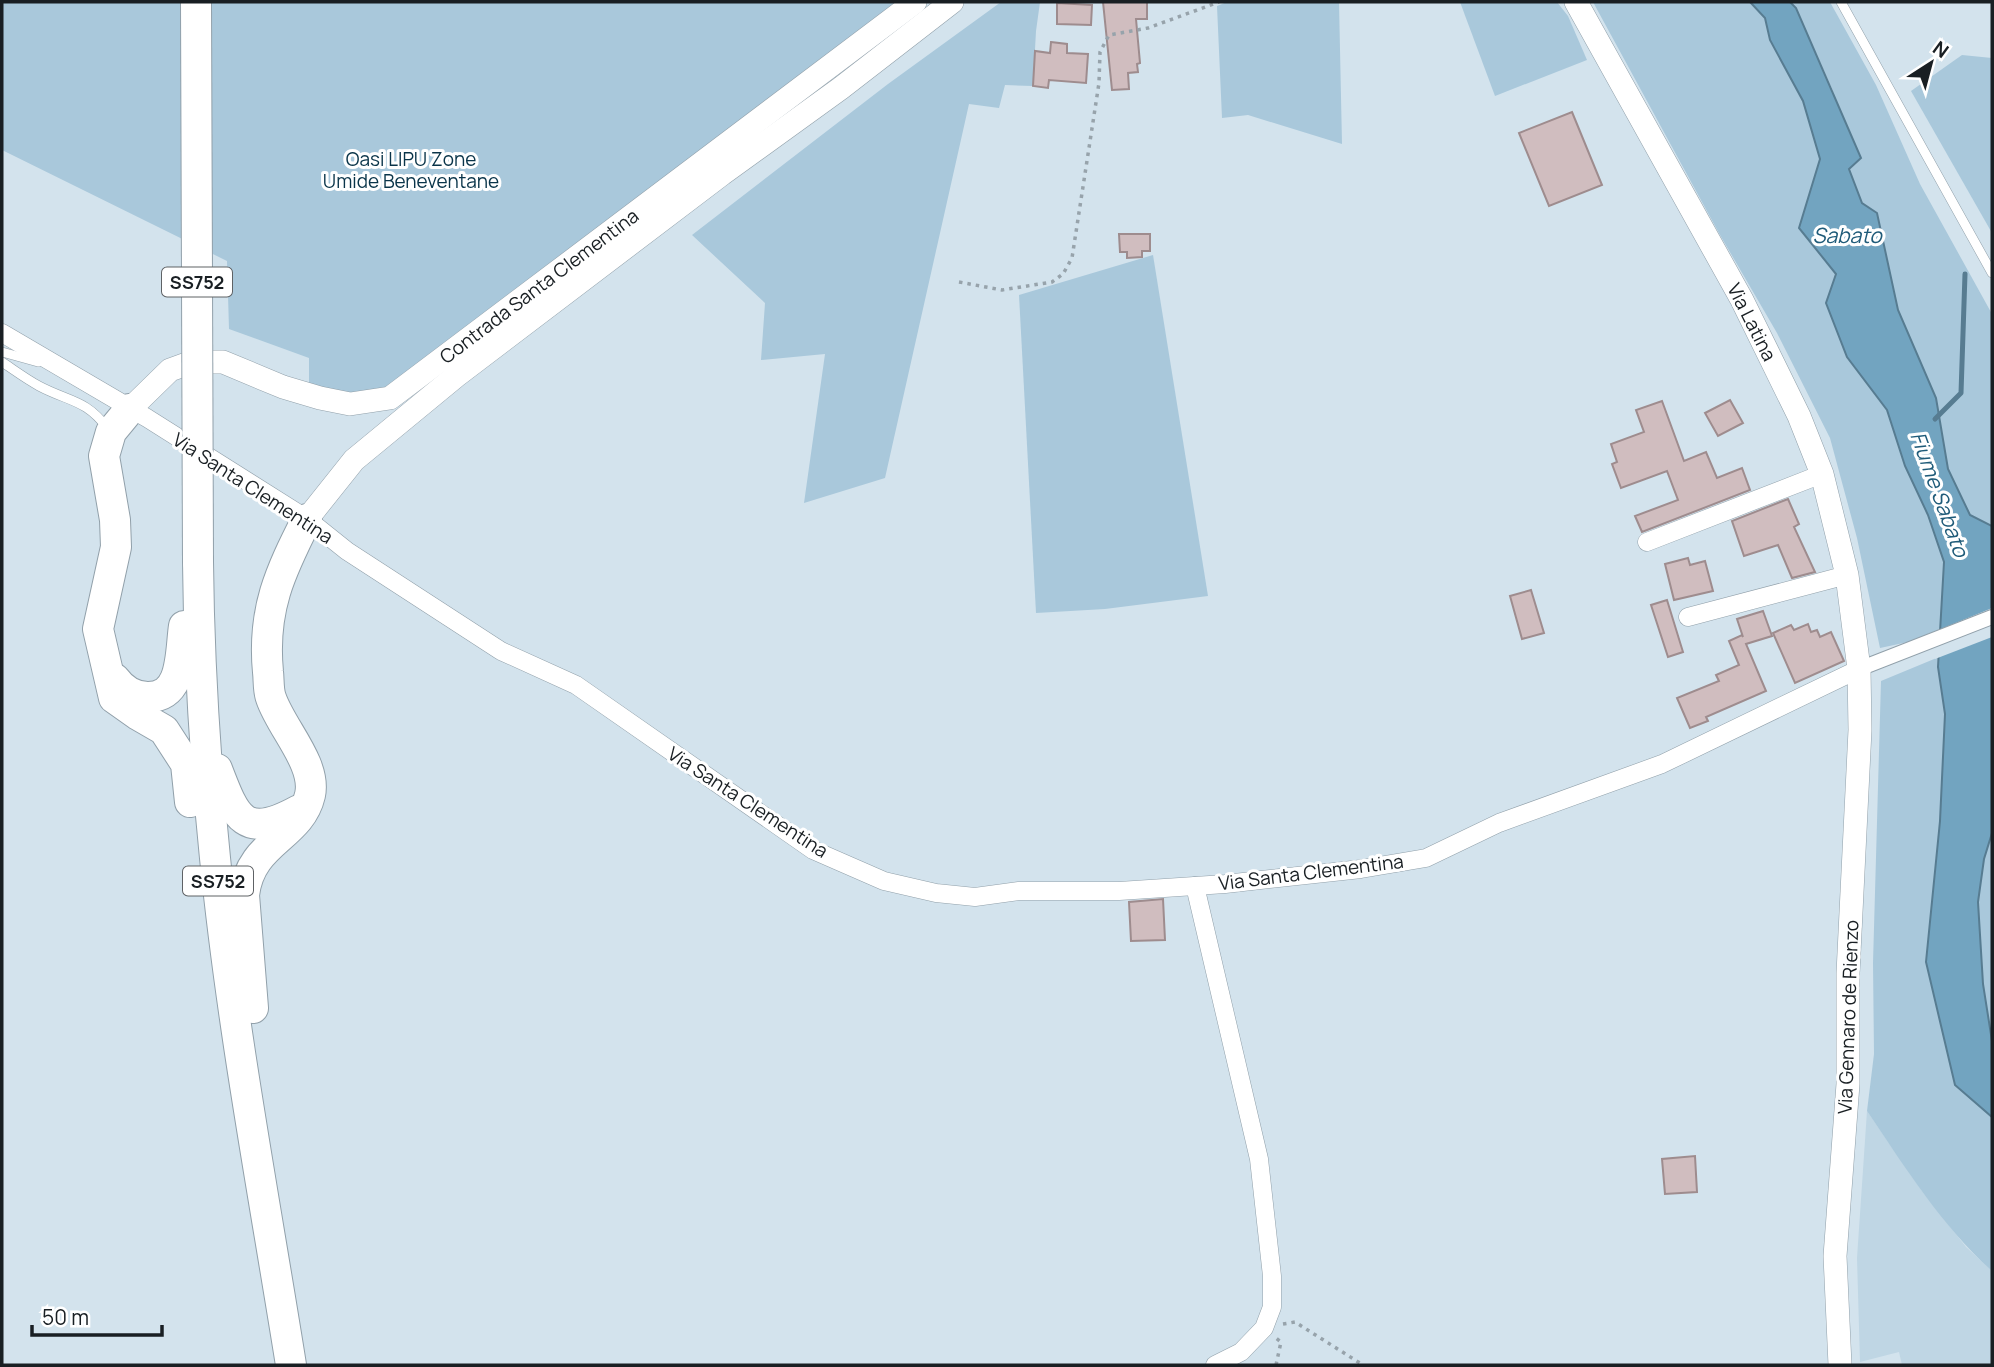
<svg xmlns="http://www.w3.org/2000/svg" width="1994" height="1367" font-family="Manrope,sans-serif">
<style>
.built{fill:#bfd6e4}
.green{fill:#a9c8db}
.water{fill:#72a4c0;stroke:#577c91;stroke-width:2}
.pier{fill:#d3e3ed}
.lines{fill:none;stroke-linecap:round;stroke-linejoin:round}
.stream{stroke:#577c91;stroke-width:5}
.building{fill:#d0bdbf;stroke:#9e8c8e;stroke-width:2}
.service-casing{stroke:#91a0aa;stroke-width:10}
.pedestrian-casing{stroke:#91a0aa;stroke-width:16}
.minor-casing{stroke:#91a0aa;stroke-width:19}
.tertiary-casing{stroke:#91a0aa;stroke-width:24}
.trunk-casing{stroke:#91a0aa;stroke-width:32}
.path{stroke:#97a3ab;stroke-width:3.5;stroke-dasharray:3.5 5;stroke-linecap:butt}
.service{stroke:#fff;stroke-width:9}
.pedestrian{stroke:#fff;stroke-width:14}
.minor{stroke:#fff;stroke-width:18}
.tertiary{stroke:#fff;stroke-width:23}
.trunk{stroke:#fff;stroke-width:30}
.trunk-bridge-casing{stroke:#91a0aa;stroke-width:32;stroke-linecap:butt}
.trunk-bridge{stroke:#fff;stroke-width:30}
.labels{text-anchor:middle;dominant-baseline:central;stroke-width:6;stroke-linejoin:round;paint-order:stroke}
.shield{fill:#fff;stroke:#5e6265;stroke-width:2}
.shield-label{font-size:18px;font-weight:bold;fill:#191f23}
.park-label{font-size:19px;fill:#093449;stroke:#fff}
.street-label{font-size:19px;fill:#191f23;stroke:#fff}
.water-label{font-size:21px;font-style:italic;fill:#1f5b79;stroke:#fff}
</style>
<rect width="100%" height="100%" fill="#d3e3ed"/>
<polygon class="built" points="1867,1111 1922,1191 1966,1247 1992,1271 1992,1365 1902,1365 1899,1352 1860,1362 1857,1258"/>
<g class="green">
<polygon points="2,2 913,2 397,394 359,401 309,387 309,358 229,329 227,261 2,150"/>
<polygon points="1001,2 1040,2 1036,31 1033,86 1005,85 999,108 969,104 885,478 804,503 825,354 761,360 765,303 692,235 888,84"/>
<polygon points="1227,2 1339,2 1342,144 1248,115 1222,118 1217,6"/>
<polygon points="1460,2 1557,2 1568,16 1587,60 1495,96"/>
<polygon points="1593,2 1750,2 1765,18 1770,40 1803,101 1820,159 1799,228 1836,274 1847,357 1887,410 1905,466 1928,515 1944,562 1940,629 1908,642 1880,648 1857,538 1830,438 1777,333 1720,235"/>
<polygon points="1790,2 1830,2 1876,85 1920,184 1992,314 1992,526 1970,515 1948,469 1936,398 1897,310 1877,213 1862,203 1849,169 1833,91 1796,8"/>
<polygon points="1962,55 1992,58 1992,233 1911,91"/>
<polygon points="1153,255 1208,596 1105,609 1036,613 1019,295"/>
<path d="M1939,657L1945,714L1940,821L1955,1085L1992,1117V1271C1941,1225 1905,1167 1867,1111L1874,1054L1873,963L1881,681Z"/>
<polygon points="1992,833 1992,1041 1983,984 1978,902 1984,859"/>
</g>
<polygon class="water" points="1750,2 1790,2 1796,8 1861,158 1849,169 1862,203 1877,213 1898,310 1936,398 1948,469 1970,515 1992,526 1992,833 1984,859 1978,902 1983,984 1992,1041 1992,1117 1955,1085 1926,962 1940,821 1945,714 1938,667 1944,562 1928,515 1905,466 1887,410 1847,357 1826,303 1836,274 1799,228 1820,159 1803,101 1770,40 1765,18"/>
<polygon class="pier" points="1992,608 1992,637 1935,659 1936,631"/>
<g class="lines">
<polyline class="stream" points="1935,419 1961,393 1965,274"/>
</g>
<g class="building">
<polygon points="1103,2 1147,2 1147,19 1136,19 1140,63 1137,64 1138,72 1128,73 1129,89 1112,90"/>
<polygon points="1057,3 1092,5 1091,25 1057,24"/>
<polygon points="1051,42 1067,44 1067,53 1088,54 1086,83 1049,80 1048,88 1033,86 1035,51 1050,53"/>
<polygon points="1572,112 1602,185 1549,206 1519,133"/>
<polygon points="1119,234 1150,234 1150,251 1142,251 1142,257 1127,258 1127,252 1120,252"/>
<polygon points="1730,400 1743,423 1718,436 1705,413"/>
<polygon points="1662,401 1684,461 1706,452 1717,478 1742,468 1750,490 1642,532 1635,516 1678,500 1667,471 1621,488 1612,464 1617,462 1611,444 1644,432 1636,410"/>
<polygon points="1788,499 1799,524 1794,527 1815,572 1792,578 1778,545 1744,556 1732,521"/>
<polygon points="1688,558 1690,565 1705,561 1713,591 1674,600 1665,564"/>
<polygon points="1531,590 1544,633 1522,639 1510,596"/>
<polygon points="1667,600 1683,652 1668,657 1651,605"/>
<polygon points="1763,611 1772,636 1746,644 1766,691 1706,717 1708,721 1690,728 1677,698 1719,681 1716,675 1739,665 1729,641 1742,635 1743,637 1737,619"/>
<polygon points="1808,624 1811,632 1817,630 1820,637 1831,632 1844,661 1795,683 1773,633 1791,625 1794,630"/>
<polygon points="1163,899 1165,940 1131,941 1129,902"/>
<polygon points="1695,1156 1697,1192 1665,1194 1662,1159"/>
</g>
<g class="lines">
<defs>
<g id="service">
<polyline points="1841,2 1992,273"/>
<polyline points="2,352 38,362"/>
<path d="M2,362C14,370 26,379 39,386C69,402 86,399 108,429"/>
</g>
<polyline id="pedestrian" points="1859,669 1992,617"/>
<g id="minor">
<polyline points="2,333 147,418 307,519 347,551 501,651 576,685 813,850 884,881 936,893 975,897 1019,891 1119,891 1225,884 1361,869 1426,858 1499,823 1662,764 1859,669"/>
<polyline points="1647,542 1822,474"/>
<polyline points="1688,617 1847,575"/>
<polyline points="1195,886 1259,1159 1272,1276 1272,1307 1264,1328 1241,1352 1215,1365"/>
</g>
<g id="tertiary">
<polyline points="1576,2 1742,300 1799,416 1822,474 1847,575 1859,669 1860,730 1848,973 1848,1084 1835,1256 1840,1365"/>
<polyline points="130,409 170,370 192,362 223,362 283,387 320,398 350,404 390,398 915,2"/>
<polyline points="307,519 354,460 456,376 722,174 841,88 952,2"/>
</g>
<g id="trunk">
<polyline points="130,409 111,432 104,456 115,520 116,547 98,629 114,698 138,715 164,730 186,764 190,802"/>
<path d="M198,562C199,661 205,759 215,858C232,1028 264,1196 291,1365"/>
<path d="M115,679C123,690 134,697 148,697C184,697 180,652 184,626"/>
<path d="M217,769C236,819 244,840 299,810"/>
<path d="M253,1008L244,895C250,841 300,838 310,795C317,764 281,728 271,698C268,690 269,680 268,672C262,610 280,572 307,519"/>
</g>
</defs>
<use href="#service" class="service-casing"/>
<use href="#pedestrian" class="pedestrian-casing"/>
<use href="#minor" class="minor-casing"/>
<use href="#tertiary" class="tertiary-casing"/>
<use href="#trunk" class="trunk-casing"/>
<g class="path">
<polyline points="959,282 1002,290 1052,282 1063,274 1072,258 1099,83 1100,52 1109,35 1148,28 1219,2"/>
<polyline points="1283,1324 1295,1322 1363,1365"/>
<polyline points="1276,1365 1281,1342 1276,1338"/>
</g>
<use href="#service" class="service"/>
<use href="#pedestrian" class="pedestrian"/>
<use href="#minor" class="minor"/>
<use href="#tertiary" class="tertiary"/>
<use href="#trunk" class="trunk"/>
<defs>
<polyline id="trunk-bridge" points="196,2 198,562"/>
</defs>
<use href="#trunk-bridge" class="trunk-bridge-casing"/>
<use href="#trunk-bridge" class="trunk-bridge"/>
</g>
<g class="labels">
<g class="shield">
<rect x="162" y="267.5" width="70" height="29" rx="5"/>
<rect x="183" y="866.5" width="70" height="29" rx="5"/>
</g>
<g class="shield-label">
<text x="197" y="282">SS752</text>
<text x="218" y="881">SS752</text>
</g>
<g class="park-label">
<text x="411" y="159">Oasi LIPU Zone<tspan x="411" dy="22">Umide Beneventane</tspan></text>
</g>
<g class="street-label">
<text transform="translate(539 286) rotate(-37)">Contrada Santa Clementina</text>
<text transform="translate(1752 322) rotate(63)">Via Latina</text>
<text transform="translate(253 488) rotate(33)">Via Santa Clementina</text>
<text transform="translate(748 802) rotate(33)">Via Santa Clementina</text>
<text transform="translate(1311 872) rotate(-7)">Via Santa Clementina</text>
<text transform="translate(1848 1017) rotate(-88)">Via Gennaro de Rienzo</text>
</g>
<g class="water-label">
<text x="1847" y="235">Sabato</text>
<text transform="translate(1940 494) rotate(70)">Fiume Sabato</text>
</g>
</g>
<rect width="1994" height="1367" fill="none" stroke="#191f23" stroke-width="7"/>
<g transform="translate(1931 63) rotate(36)" stroke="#ffffff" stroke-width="5" paint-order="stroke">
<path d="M0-5L12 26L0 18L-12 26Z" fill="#191f23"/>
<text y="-10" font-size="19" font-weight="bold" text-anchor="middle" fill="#191f23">N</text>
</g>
<path d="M32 1325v10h130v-10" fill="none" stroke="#191f23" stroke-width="3.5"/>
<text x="42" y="1325" font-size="21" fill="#191f23" stroke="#ffffff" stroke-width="5" paint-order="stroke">50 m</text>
</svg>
